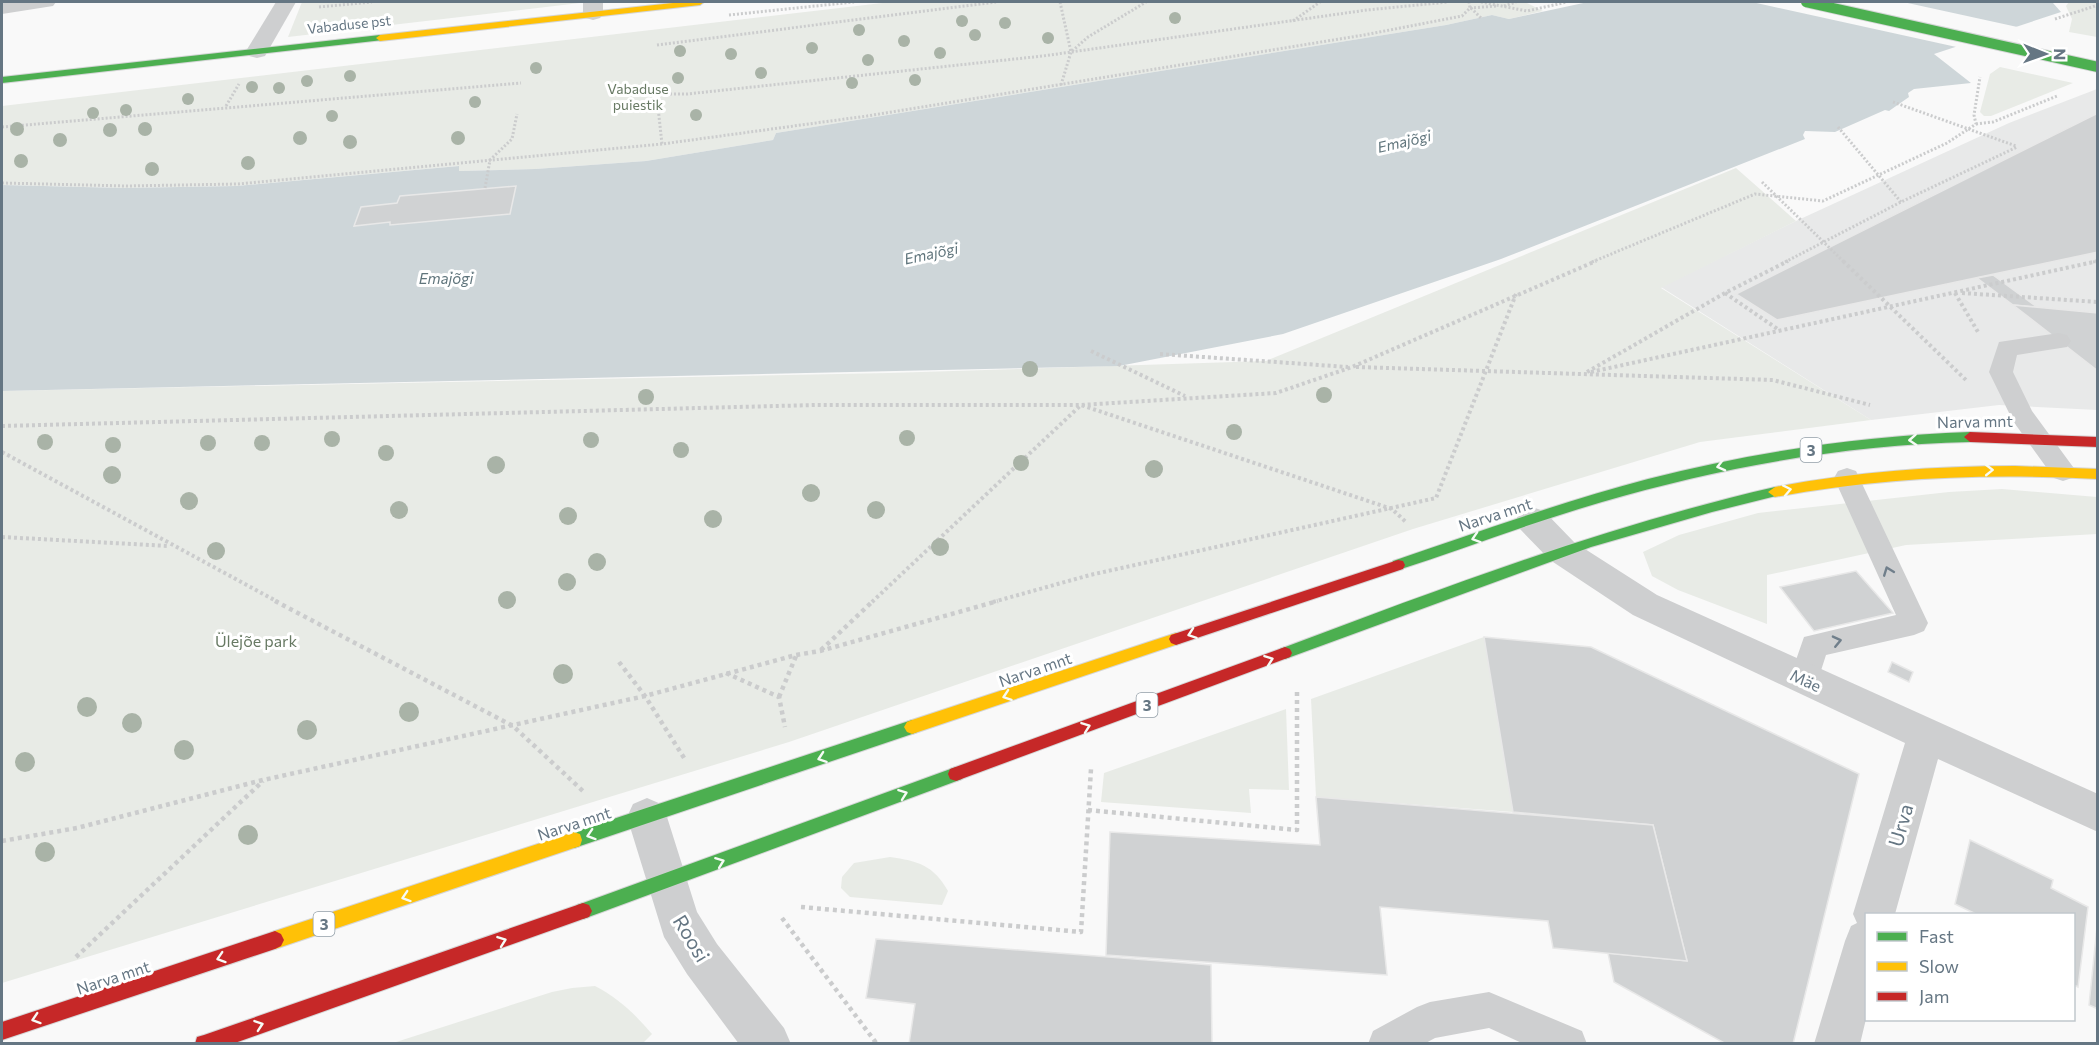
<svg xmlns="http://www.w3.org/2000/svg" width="2099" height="1045" font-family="Commissioner,sans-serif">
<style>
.built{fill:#e8e9e9}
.green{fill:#e8ebe6}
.water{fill:#ced6d9}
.pier{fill:#f9f9f9}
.building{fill:#d0d2d3;stroke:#e8e8e8;stroke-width:1.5}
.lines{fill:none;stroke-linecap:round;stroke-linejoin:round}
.fast-casing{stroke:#d5d6d7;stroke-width:2}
.slow-casing{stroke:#d5d6d7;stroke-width:2}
.jam-casing{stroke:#d5d6d7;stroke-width:2}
.path-far2{stroke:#cbcccd;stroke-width:3;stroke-dasharray:2 2;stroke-linecap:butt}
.path-far1{stroke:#cbcccd;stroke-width:4;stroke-dasharray:3 3;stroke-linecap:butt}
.path{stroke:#cbcccd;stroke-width:4.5;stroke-dasharray:4 4;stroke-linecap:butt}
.lane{fill:#cecfd0;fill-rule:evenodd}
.street{fill:#cecfd0;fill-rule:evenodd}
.fast{fill:#4caf50;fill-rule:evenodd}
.slow{fill:#ffc107;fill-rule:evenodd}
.jam{fill:#c62828;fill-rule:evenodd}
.fast-bridge-casing{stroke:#d5d6d7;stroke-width:12;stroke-linecap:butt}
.fast-bridge{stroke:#4caf50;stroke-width:10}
.tree{fill:#a9b3a7}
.oneway{stroke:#f6fbf6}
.oneway2{stroke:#707f8b}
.labels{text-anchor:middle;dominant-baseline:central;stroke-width:6;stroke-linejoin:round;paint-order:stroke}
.far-street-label{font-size:14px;fill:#657683;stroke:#fff}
.far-park-label{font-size:14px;fill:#687a64;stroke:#fff}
.far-water-label{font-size:15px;font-style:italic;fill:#60757c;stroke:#fff}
.shield{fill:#fff;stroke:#939fa8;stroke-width:1.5}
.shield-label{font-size:15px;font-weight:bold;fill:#657683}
.street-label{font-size:16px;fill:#657683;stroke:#fff}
.park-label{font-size:16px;fill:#687a64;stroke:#fff}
.near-street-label{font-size:20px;fill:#657683;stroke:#fff}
</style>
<rect width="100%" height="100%" fill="#f9f9f9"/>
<polygon class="built" points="2097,89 2097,410 1999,405 1871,420 1661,287 1796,221 2009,123"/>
<g class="green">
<polygon points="302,2 580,2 580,3 288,37"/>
<polygon points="891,2 1525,2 1543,11 1509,19 1492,15 1446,25 776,133 773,140 646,161 535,169 458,171 458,166 236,186 124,188 2,185 2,106"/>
<polygon points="2069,2 2097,2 2097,37 2069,32 2072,19 2066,6"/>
<polygon points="2000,67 2073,83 1991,116 1984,116 1980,112 1990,74"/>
<polygon points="1736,168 1796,221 1661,288 1871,420 1700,442 1413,529 789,742 2,983 2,391 889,373 1266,361"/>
<polygon points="2002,489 2097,497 2097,534 1906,545 1767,575 1767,624 1678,590 1652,576 1643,552 1679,535 1758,513 1949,492"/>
<polygon points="1484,637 1513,812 1316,797 1311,699"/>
<polygon points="1286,709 1289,790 1249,789 1251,813 1101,802 1104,773"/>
<path d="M890,857C918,861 933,865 948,891L942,905L850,897L841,888L842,877L854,863Z"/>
<path d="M595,986C618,998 635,1014 652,1034L642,1044L393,1043L552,992L572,988Z"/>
</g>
<polygon class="water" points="1588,2 2056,2 2053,3 2061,12 1934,54 1971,83 1914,89 1908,93 1909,97 1889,111 1885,110 1835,132 1805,131 1803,135 1805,139 1501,259 1283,334 1119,366 2,391 2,185 124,188 236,186 459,166 459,171 535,169 646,161 773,140 776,133 1446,25 1492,15 1509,19"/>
<polygon class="pier" points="1752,2 1903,2 2022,28 1961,48"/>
<g class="building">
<polygon points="2098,113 2098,252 1777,320 1736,294"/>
<polygon points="516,186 510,214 390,225 390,222 354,226 361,207 397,203 400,196"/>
<polygon points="1993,275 2037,307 2013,305 1977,278"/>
<polygon points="2013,305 2098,313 2098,371"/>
<polygon points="1856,571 1893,613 1814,631 1780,587"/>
<polygon points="1484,637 1591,647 1859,774 1793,1044 1726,1044 1614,982 1608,953 1687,961 1653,825 1513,812"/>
<polygon points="1892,662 1913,672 1909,682 1888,672"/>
<polygon points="1316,797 1653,825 1687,961 1553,948 1548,921 1380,907 1387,975 1106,955 1110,832 1320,845"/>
<polygon points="1970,840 2053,880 2051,888 2088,907 2078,987 2074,985 2074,914 1976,914 1955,904"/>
<polygon points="2097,927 2098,927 2098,1009 2089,1005"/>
<polygon points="876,939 1211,965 1212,1044 909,1044 915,1004 866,998"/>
</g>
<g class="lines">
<defs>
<g id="fast">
<polygon points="380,35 383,36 383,40 2,83 2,77"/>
<path d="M1970,432L1976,437L1970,442C1844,445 1722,467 1602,502C1533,522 1466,548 1398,570L1393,569L1391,565L1393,561C1478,532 1561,502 1648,479C1754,452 1861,436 1970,432Z"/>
<path d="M1775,487L1780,489L1782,492L1780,495L1712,512L1591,547L1285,659L1280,657L1278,653L1280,649C1443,588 1605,526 1775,487Z"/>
<polygon points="912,720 917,722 920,727 917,732 912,734 574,848 568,846 566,840 568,834 574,832"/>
<polygon points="956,767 962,769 964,774 962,779 583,919 577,917 574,911 577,905 583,903"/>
</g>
<g id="slow">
<polygon points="682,2 704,2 700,5 380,41 376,38 380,35"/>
<path d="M2015,466L2098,469V479C1988,473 1883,477 1775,497L1768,492L1775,487C1855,472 1934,466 2015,466Z"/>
<polygon points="1176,633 1181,635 1183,639 1181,643 912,734 907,732 904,727 907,722 912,720"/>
<polygon points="574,832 580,834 582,840 580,846 574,848 275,949 269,946 266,940 269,934 275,931"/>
</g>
<g id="jam">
<polygon points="1970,432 2098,437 2098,447 1970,442 1964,437"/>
<polygon points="1398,560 1403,561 1405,565 1403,569 1176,645 1171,643 1169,639 1171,635"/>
<polygon points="1285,647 1290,649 1292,653 1290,657 956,781 950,779 948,774 950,769"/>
<polygon points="583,903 589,905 592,911 589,917 583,919 232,1044 195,1044 197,1037 204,1035"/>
<polygon points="275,931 281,934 284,940 281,946 275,949 2,1040 2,1022"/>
</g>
</defs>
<use href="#fast" class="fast-casing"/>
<use href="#slow" class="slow-casing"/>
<use href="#jam" class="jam-casing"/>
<g class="path-far2">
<polyline points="1060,2 1071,52"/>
<polyline points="1481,2 1527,11 1567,2"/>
<polyline points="1504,6 1516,2"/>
<polyline points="319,7 372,2"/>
<polyline points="1470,8 1497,6"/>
<polyline points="1471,8 1481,18"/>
<polyline points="729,15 854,2"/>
<polyline points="2055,19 2098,5"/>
<polyline points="1293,21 1320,2"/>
<polyline points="657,45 996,2"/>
<polyline points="1061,85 1071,52 1088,37 1146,2"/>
<polyline points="658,94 687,94 1043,56 1367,10 1448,2"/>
<polyline points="657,98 662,144"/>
<polyline points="1893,102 2016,146"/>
<polyline points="226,106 239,84"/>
<polyline points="1976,124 1993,122 2057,96"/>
<polyline points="2,127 521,83"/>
<polyline points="1838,127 1901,202"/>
<polyline points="1762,182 1844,262"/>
<polyline points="2,183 127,186 238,184 662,144 867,116 1364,35 1462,16 1470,8 1469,2"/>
<polyline points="485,188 490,160 512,139 517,114"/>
<polyline points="1592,262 1755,194 1823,201 1947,143 1976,124 1974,115 1980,77"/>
<polyline points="1785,262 1901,202 2017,147"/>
<polyline points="2093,262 2098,261"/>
</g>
<g class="path-far1">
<polyline points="1843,261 1967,381"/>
<polyline points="1725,293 1779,330"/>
<polyline points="1955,293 1978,332"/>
<polyline points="1962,293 2098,302"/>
<polyline points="1091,351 1185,396"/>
<polyline points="1160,354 1348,367"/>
<polyline points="1356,367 1773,380 1870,405"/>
<polyline points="1587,372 1725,293 1788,261"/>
<polyline points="1591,372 2098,261"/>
<polyline points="2,426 815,405 1081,405 1276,393 1352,367 1596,261"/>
<polyline points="2,452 278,602"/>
<polyline points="2,537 169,546"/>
<polyline points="872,602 1081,405 1392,509 1407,523"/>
<polyline points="993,602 1090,575 1436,498 1516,294"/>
</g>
<g class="path">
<polyline points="275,601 513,726 584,792"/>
<polyline points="821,650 873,601"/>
<polyline points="619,662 645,696 686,761"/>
<polyline points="726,673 779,697 785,727"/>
<polyline points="779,697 796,656"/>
<polyline points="1088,810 1297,830 1297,690"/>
<polyline points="2,841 77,828 263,780 645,696 796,655 820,651 998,601"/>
<polyline points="801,907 1081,932 1091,769"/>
<polyline points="782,918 877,1044"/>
<polyline points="76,957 263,781"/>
</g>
<g class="lane">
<polygon points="2059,333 2067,335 2071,341 2067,347 2017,355 2013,372 2032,411 2076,471 2072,478 2063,481 2054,478 2013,421 1989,372 1999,342"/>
<polygon points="1847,468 1856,471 1928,623 1924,631 1914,635 1826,655 1815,689 1804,693 1793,689 1789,680 1804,637 1896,615 1834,478 1838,471"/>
<polygon points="1489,992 1582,1031 1587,1044 1524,1044 1489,1028 1435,1038 1424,1044 1368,1044 1373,1031 1417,1007 1430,1002"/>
</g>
<g class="street">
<polygon points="2,2 56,2 53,6 2,14"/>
<polygon points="276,2 296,2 265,56 257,58 249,56 246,51"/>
<polygon points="583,2 603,2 603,14 600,18 593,20 586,18 583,14"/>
<polygon points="1532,507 1544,511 1574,542 1657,595 2098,794 2098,832 1938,759 1895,914 1866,914 1866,1019 1860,1044 1814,1044 1845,941 1851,926 1857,923 1853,914 1905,743 1633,615 1550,560 1520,529 1516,520 1520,511"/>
<polygon points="647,798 661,804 667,817 697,912 717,944 784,1028 791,1044 739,1044 687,974 664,937 627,817 633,804"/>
</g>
<use href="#fast" class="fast"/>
<use href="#slow" class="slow"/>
<use href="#jam" class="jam"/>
<defs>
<polyline id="fast-bridge" points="1806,2 2098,67"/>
</defs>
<use href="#fast-bridge" class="fast-bridge-casing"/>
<use href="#fast-bridge" class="fast-bridge"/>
</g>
<g class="tree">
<circle cx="1175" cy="18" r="6"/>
<circle cx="962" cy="21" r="6"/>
<circle cx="1005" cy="23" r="6"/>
<circle cx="859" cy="30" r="6"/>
<circle cx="975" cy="35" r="6"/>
<circle cx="1048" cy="38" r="6"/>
<circle cx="904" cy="41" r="6"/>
<circle cx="812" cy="48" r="6"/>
<circle cx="680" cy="51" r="6"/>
<circle cx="940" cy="53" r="6"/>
<circle cx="731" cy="54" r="6"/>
<circle cx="868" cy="60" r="6"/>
<circle cx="536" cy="68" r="6"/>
<circle cx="761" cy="73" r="6"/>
<circle cx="350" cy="76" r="6"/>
<circle cx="678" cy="78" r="6"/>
<circle cx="915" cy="80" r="6"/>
<circle cx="307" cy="81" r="6"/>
<circle cx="852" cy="83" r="6"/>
<circle cx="252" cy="87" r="6"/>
<circle cx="279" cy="88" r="6"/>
<circle cx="188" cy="99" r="6"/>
<circle cx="475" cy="102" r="6"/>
<circle cx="126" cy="110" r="6"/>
<circle cx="93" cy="113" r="6"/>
<circle cx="696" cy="115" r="6"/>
<circle cx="332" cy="116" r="6"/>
<circle cx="17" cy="129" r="7"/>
<circle cx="145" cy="129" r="7"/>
<circle cx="110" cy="130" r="7"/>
<circle cx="300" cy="138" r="7"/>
<circle cx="458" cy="138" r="7"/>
<circle cx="60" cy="140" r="7"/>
<circle cx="350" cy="142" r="7"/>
<circle cx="21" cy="161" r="7"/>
<circle cx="248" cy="163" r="7"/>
<circle cx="152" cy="169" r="7"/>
<circle cx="1030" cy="369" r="8"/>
<circle cx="1324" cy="395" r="8"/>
<circle cx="646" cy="397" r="8"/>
<circle cx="1234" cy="432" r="8"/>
<circle cx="907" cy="438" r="8"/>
<circle cx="332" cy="439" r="8"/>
<circle cx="591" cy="440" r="8"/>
<circle cx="45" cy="442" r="8"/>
<circle cx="208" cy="443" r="8"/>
<circle cx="262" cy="443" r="8"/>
<circle cx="113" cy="445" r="8"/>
<circle cx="681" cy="450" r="8"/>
<circle cx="386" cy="453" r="8"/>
<circle cx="1021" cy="463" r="8"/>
<circle cx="496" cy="465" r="9"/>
<circle cx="1154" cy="469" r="9"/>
<circle cx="112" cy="475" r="9"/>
<circle cx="811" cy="493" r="9"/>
<circle cx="189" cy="501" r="9"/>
<circle cx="399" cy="510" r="9"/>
<circle cx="876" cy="510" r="9"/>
<circle cx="568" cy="516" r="9"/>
<circle cx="713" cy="519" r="9"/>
<circle cx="940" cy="547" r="9"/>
<circle cx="216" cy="551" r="9"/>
<circle cx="597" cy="562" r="9"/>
<circle cx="567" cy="582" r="9"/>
<circle cx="507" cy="600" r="9"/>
<circle cx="563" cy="674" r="10"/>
<circle cx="87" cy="707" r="10"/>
<circle cx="409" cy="712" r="10"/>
<circle cx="132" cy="723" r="10"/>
<circle cx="307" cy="730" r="10"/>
<circle cx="184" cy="750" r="10"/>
<circle cx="25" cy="762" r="10"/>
<circle cx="248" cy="835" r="10"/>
<circle cx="45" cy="852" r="10"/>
</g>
<defs><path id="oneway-chevron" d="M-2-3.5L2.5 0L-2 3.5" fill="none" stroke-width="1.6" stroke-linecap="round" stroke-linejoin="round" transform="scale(1.5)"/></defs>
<g class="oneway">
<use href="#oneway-chevron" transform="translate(1913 440) rotate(176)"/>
<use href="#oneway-chevron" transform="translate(1721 466) rotate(166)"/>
<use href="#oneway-chevron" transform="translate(1989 470) rotate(-1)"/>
<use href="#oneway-chevron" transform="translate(1787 490) rotate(-11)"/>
<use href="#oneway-chevron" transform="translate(1476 538) rotate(162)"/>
<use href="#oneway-chevron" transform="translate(1192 634) rotate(161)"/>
<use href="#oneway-chevron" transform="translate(1269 660) rotate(-20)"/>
<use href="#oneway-chevron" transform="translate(1007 696) rotate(161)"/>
<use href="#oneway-chevron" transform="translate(1086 727) rotate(-20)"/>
<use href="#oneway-chevron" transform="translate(822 758) rotate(161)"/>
<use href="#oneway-chevron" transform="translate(903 794) rotate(-20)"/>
<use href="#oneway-chevron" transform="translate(591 835) rotate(162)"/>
<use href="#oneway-chevron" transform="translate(720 862) rotate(-21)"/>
<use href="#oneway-chevron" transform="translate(406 897) rotate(162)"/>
<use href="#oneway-chevron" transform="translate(502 941) rotate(-20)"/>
<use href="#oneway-chevron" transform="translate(221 958) rotate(162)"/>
<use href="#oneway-chevron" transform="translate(36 1019) rotate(162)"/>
<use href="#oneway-chevron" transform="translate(259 1025) rotate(-19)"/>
</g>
<g class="oneway2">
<use href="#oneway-chevron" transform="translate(1888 571) rotate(-111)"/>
<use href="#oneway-chevron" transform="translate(1837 641) rotate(-13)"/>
</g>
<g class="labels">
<g class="far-street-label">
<text transform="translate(349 24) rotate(-6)">Vabaduse pst</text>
</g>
<g class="far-park-label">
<text x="638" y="88">Vabaduse<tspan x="638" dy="16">puiestik</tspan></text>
</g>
<g class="far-water-label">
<text transform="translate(1404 141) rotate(-13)">Emajõgi</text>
<text transform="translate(931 253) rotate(-12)">Emajõgi</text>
<text x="446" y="278">Emajõgi</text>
</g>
<g class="shield">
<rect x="1800.5" y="438" width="21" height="24" rx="4.5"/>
<rect x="1136.5" y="693" width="21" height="24" rx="4.5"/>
<rect x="313.5" y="912" width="21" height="24" rx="4.5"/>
</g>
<g class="shield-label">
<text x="1811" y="450">3</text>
<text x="1147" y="705">3</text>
<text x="324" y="924">3</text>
</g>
<g class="street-label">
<text transform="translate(1975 421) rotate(-1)">Narva mnt</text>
<text transform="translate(1495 514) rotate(-18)">Narva mnt</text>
<text transform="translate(1035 669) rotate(-19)">Narva mnt</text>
<text transform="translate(1806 680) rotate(25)">Mäe</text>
<text transform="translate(574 823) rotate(-18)">Narva mnt</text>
<text transform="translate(113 977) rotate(-18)">Narva mnt</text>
</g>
<g class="park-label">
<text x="256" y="640">Ülejõe park</text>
</g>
<g class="near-street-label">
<text transform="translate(1900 825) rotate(-74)">Urva</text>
<text transform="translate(692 938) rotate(59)">Roosi</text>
</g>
</g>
<rect width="2099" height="1045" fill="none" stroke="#657683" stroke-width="6"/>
<rect x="1865" y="913" width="210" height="108" fill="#ffffff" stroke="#c1c8cd" stroke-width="1.5"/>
<rect x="1877" y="932" width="30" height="9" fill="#4caf50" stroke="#c1c8cd" stroke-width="1.5"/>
<text x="1919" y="943" font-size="18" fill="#657683">Fast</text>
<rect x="1877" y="962" width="30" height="9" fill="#ffc107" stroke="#c1c8cd" stroke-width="1.5"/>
<text x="1919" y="973" font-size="18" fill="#657683">Slow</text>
<rect x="1877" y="992" width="30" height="9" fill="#c62828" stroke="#c1c8cd" stroke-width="1.5"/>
<text x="1919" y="1003" font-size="18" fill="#657683">Jam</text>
<g transform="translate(2045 54) rotate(91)" stroke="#ffffff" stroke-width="4.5" paint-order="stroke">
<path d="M0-4.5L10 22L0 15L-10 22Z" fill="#657683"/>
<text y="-9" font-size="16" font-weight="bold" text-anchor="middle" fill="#657683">N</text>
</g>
</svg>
